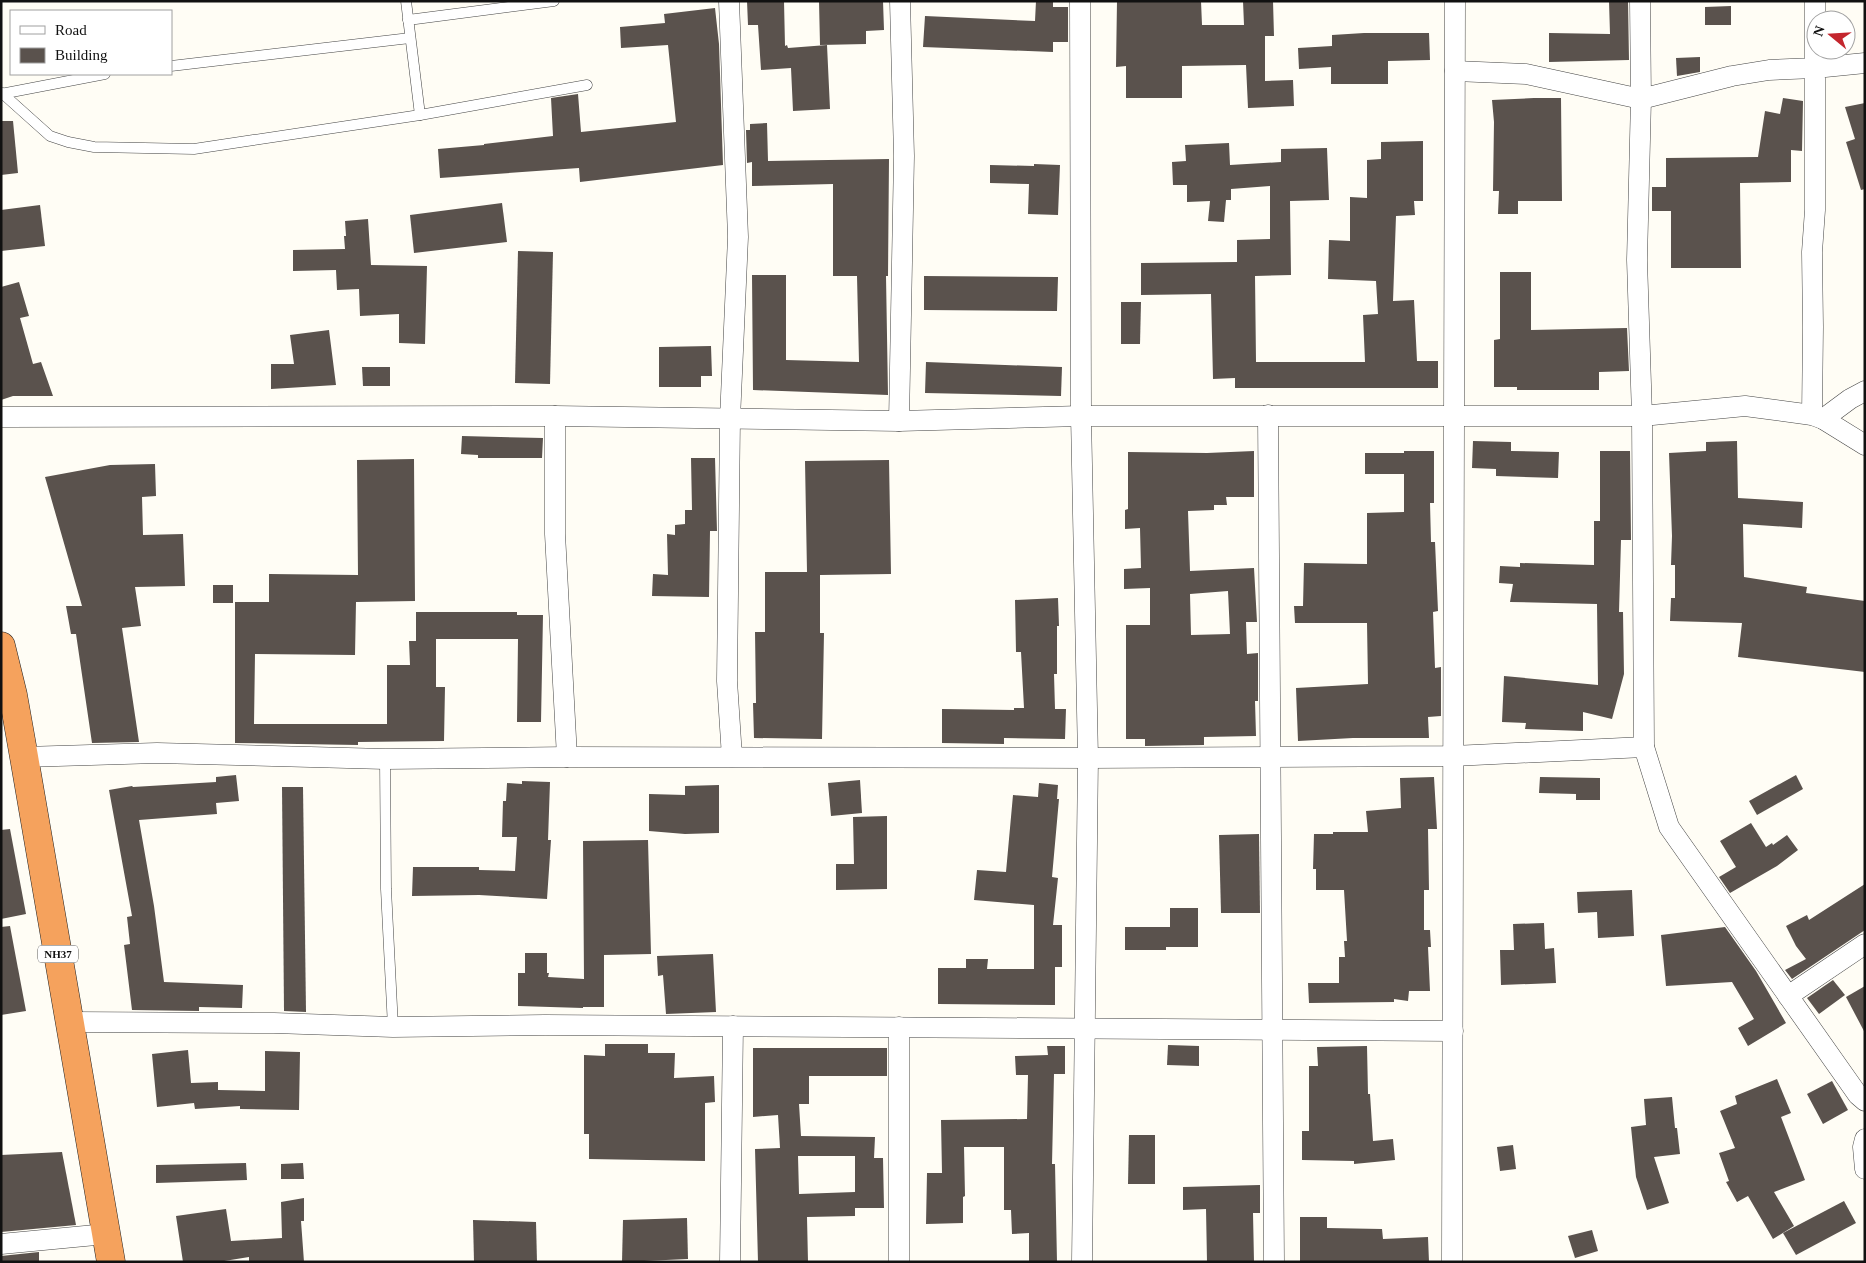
<svg xmlns="http://www.w3.org/2000/svg" width="1866" height="1263" font-family="Georgia,serif">
<style>
.building{fill:#5a524d;fill-rule:evenodd}
.lines{fill:none;stroke-linecap:round;stroke-linejoin:round}
.lane-casing{stroke:#444;stroke-width:11}
.street-casing{stroke:#444;stroke-width:21}
.highway-casing{stroke:#222;stroke-width:29}
.lane{stroke:#fff;stroke-width:10}
.street{stroke:#fff;stroke-width:20}
.highway{stroke:#f5a25d;stroke-width:28}
.labels{text-anchor:middle;dominant-baseline:central;stroke-width:5;stroke-linejoin:round;paint-order:stroke}
.shield{fill:#fff;stroke:#585858;stroke-width:1}
.shield-label{font-size:11px;font-weight:bold;fill:#111}
</style>
<rect width="100%" height="100%" fill="#fffdf5"/>
<g class="building">
<polygon points="747,1 784,1 785,46 787,45 788,48 827,45 830,109 793,111 791,68 761,70 758,25 748,25"/>
<polygon points="819,1 883,1 884,30 866,31 866,44 820,45"/>
<polygon points="1036,1 1053,1 1053,7 1068,7 1068,42 1053,42 1053,52 923,47 925,16 1035,21"/>
<polygon points="1117,1 1201,1 1202,25 1244,25 1243,1 1273,1 1274,36 1265,36 1265,81 1293,80 1294,106 1248,108 1246,65 1182,66 1182,98 1126,98 1126,66 1116,67"/>
<polygon points="1609,1 1628,1 1629,60 1549,62 1549,33 1610,34"/>
<polygon points="1731,6 1731,25 1705,25 1705,7"/>
<polygon points="715,8 719,44 723,165 580,182 579,168 440,178 438,149 484,145 484,144 553,136 551,98 578,94 581,132 676,122 668,45 621,48 620,27 665,23 664,14"/>
<polygon points="1364,33 1429,33 1430,60 1388,61 1388,84 1331,84 1331,67 1299,69 1298,48 1332,46 1332,35"/>
<polygon points="1700,57 1700,72 1677,76 1676,58"/>
<polygon points="1534,98 1561,98 1562,201 1518,201 1518,214 1498,214 1499,191 1493,191 1494,122 1492,100"/>
<polygon points="1783,98 1803,101 1802,151 1791,150 1791,182 1740,183 1741,268 1671,268 1671,211 1652,211 1652,187 1666,187 1666,158 1758,157 1765,111 1780,114"/>
<polygon points="1865,103 1865,189 1861,190 1846,142 1855,139 1845,107"/>
<polygon points="1,121 13,121 18,173 1,175"/>
<polygon points="767,123 768,161 889,159 888,276 886,276 888,395 753,390 752,275 786,275 786,360 859,362 857,276 833,276 833,184 752,186 752,162 747,163 746,130 750,130 750,124"/>
<polygon points="1423,141 1423,201 1414,201 1415,215 1396,216 1393,301 1414,300 1417,361 1438,361 1438,388 1235,388 1235,378 1213,379 1211,294 1141,295 1141,263 1237,262 1237,240 1270,239 1270,186 1231,189 1231,200 1226,200 1224,222 1208,221 1210,201 1187,202 1187,185 1173,185 1172,162 1186,161 1185,145 1229,143 1230,165 1281,162 1281,149 1327,148 1329,200 1290,201 1291,275 1255,276 1256,362 1365,362 1363,315 1378,314 1376,281 1328,279 1329,240 1350,241 1350,197 1367,198 1367,160 1381,159 1381,142"/>
<polygon points="1034,164 1060,165 1058,215 1028,214 1029,184 990,183 990,165 1034,166"/>
<polygon points="502,203 507,242 414,253 410,215"/>
<polygon points="40,205 45,246 1,251 1,210"/>
<polygon points="368,219 371,265 427,266 425,344 399,343 399,314 360,316 359,289 337,290 336,270 293,271 293,250 345,249 344,236 346,236 345,221"/>
<polygon points="518,251 553,252 550,384 515,383"/>
<polygon points="1500,272 1531,272 1531,330 1627,328 1629,371 1599,372 1599,390 1517,390 1517,387 1494,387 1494,340 1500,339"/>
<polygon points="924,276 1058,277 1057,311 924,310"/>
<polygon points="19,282 29,316 20,318 33,364 41,362 53,396 13,396 1,400 1,287"/>
<polygon points="1121,302 1141,302 1140,344 1121,344"/>
<polygon points="329,330 336,385 271,389 271,364 294,364 290,335"/>
<polygon points="711,346 712,376 701,376 701,387 659,387 659,347"/>
<polygon points="926,362 1062,367 1061,396 925,393"/>
<polygon points="362,367 390,367 390,386 363,386"/>
<polygon points="462,436 543,438 542,458 478,458 478,455 461,454"/>
<polygon points="1473,441 1511,442 1511,451 1559,452 1558,478 1496,476 1496,469 1472,468"/>
<polygon points="1737,441 1738,498 1803,502 1802,528 1743,524 1744,577 1807,587 1806,593 1865,601 1865,672 1738,657 1742,623 1670,621 1671,598 1675,598 1675,565 1671,565 1672,536 1669,453 1706,451 1706,442"/>
<path d="M1254,451V497H1226L1227,505H1214V510L1188,511L1190,571L1254,568L1257,622H1246L1247,654L1258,653V701H1255L1256,736L1204,737V745L1145,746V739H1126V625H1150V588L1124,589V569L1141,568L1140,528L1125,529V510L1128,509V452L1207,453ZM1228,591L1230,634L1191,635L1190,594Z"/>
<polygon points="1404,451 1434,451 1434,503 1430,503 1431,542 1435,542 1438,611 1433,612 1435,668 1441,667 1441,716 1428,717 1429,738 1353,738 1298,741 1296,688 1368,684 1367,623 1295,623 1294,606 1303,606 1304,563 1367,564 1367,513 1404,512 1404,474 1365,474 1365,453 1404,453"/>
<polygon points="1600,451 1630,451 1631,540 1621,540 1619,612 1623,612 1624,674 1612,719 1583,712 1583,731 1525,729 1526,723 1502,722 1504,676 1598,685 1597,604 1510,602 1513,584 1499,583 1500,566 1520,567 1520,563 1594,565 1594,521 1600,521"/>
<polygon points="691,458 715,458 717,531 710,531 709,597 652,596 653,574 668,575 667,534 675,535 675,525 685,524 685,510 692,510"/>
<polygon points="414,459 415,601 356,602 355,655 255,654 254,724 387,724 387,665 410,665 409,641 416,641 416,612 517,612 517,615 543,615 541,722 517,722 518,639 436,639 436,687 445,687 444,741 358,742 358,745 235,743 235,602 269,602 269,574 358,575 357,460"/>
<polygon points="889,460 891,574 820,575 820,633 824,633 822,739 754,738 753,703 756,703 755,632 765,632 765,572 807,572 805,461"/>
<polygon points="155,464 156,496 142,497 143,535 183,534 185,586 135,587 141,626 122,628 139,742 92,743 76,634 71,634 66,606 82,606 45,477 110,465"/>
<rect x="213" y="585" width="20" height="18"/>
<polygon points="1058,598 1059,626 1057,626 1057,674 1054,674 1055,709 1066,709 1065,739 1004,738 1004,744 942,743 942,709 1014,710 1014,708 1024,708 1021,652 1016,652 1015,600"/>
<polygon points="236,775 239,801 216,803 217,814 139,820 154,906 164,982 243,985 242,1008 199,1007 199,1011 132,1010 124,945 130,944 127,917 132,916 109,790 132,786 133,787 216,782 216,777"/>
<polygon points="1796,775 1803,789 1757,815 1749,801"/>
<polygon points="1434,777 1437,829 1428,829 1429,890 1424,890 1424,930 1430,930 1431,947 1428,947 1430,991 1409,991 1408,1001 1394,999 1394,1002 1309,1003 1308,983 1339,983 1339,957 1345,957 1344,941 1347,941 1344,890 1316,890 1316,869 1313,869 1314,834 1333,834 1333,832 1368,832 1366,811 1401,808 1400,778"/>
<polygon points="1540,777 1600,778 1600,800 1576,800 1576,794 1539,793"/>
<polygon points="860,780 862,813 831,816 828,783"/>
<polygon points="522,781 550,782 548,840 551,840 547,899 479,895 412,896 413,867 479,867 479,870 515,871 517,837 502,837 503,801 506,801 507,783 522,784"/>
<polygon points="1039,783 1058,785 1057,799 1059,799 1052,877 1058,878 1053,925 1062,925 1062,967 1055,967 1055,1005 938,1004 938,968 966,968 966,959 988,959 987,969 1034,969 1034,905 974,900 977,870 1006,872 1013,795 1038,797"/>
<polygon points="719,785 719,833 685,834 649,831 649,794 685,795 685,786"/>
<polygon points="282,787 303,787 306,1012 284,1011"/>
<polygon points="887,816 887,889 836,890 836,864 854,864 853,817"/>
<polygon points="1751,823 1766,847 1772,843 1773,845 1787,835 1798,850 1777,866 1730,893 1719,877 1736,867 1720,841"/>
<polygon points="10,829 26,914 1,919 1,830"/>
<polygon points="1259,834 1260,913 1221,913 1219,835"/>
<polygon points="648,840 651,954 604,955 604,1007 583,1007 583,1008 518,1006 518,973 525,973 525,953 547,953 547,973 549,973 548,977 584,979 583,841"/>
<polygon points="1865,884 1865,930 1792,979 1785,970 1806,959 1796,946 1786,926 1807,915 1809,920"/>
<polygon points="1632,890 1634,936 1598,938 1597,912 1578,913 1577,892"/>
<polygon points="1170,908 1198,908 1198,947 1166,947 1166,950 1125,950 1125,927 1170,927"/>
<polygon points="1544,923 1545,949 1554,948 1556,983 1501,985 1500,950 1514,950 1513,924"/>
<polygon points="10,926 26,1011 1,1015 1,927"/>
<polygon points="1725,927 1756,971 1786,1023 1748,1046 1738,1028 1754,1019 1732,982 1666,986 1661,935"/>
<polygon points="713,954 716,1012 666,1014 663,975 658,976 657,956"/>
<polygon points="1833,980 1845,995 1819,1014 1807,998"/>
<polygon points="1865,986 1865,1033 1846,997"/>
<polygon points="605,1044 648,1044 648,1053 675,1053 674,1078 714,1076 715,1102 705,1103 705,1161 589,1159 589,1134 584,1134 584,1055 605,1056"/>
<polygon points="1168,1045 1199,1046 1199,1066 1167,1065"/>
<polygon points="1047,1046 1065,1046 1065,1074 1054,1074 1052,1164 1055,1164 1057,1262 1029,1262 1029,1233 1012,1234 1011,1210 1004,1210 1004,1147 964,1147 965,1196 963,1197 963,1223 926,1224 927,1173 942,1173 941,1120 1027,1119 1028,1075 1016,1075 1015,1056 1048,1055"/>
<polygon points="1367,1046 1368,1094 1370,1094 1373,1141 1393,1139 1395,1160 1354,1164 1354,1161 1302,1160 1302,1131 1309,1131 1309,1066 1318,1066 1317,1047"/>
<path d="M753,1048H887V1076H809V1104H799L801,1136L875,1137L874,1158H883L884,1208H855V1216L807,1217L808,1262H758L755,1149L780,1148L778,1115L753,1117ZM798,1156H855V1192L799,1194Z"/>
<polygon points="188,1050 191,1083 218,1082 218,1090 265,1091 265,1051 300,1052 299,1110 240,1109 240,1106 195,1109 194,1103 157,1107 152,1054"/>
<polygon points="1777,1079 1791,1113 1781,1117 1805,1180 1774,1192 1794,1226 1773,1239 1748,1196 1737,1202 1726,1182 1729,1181 1719,1153 1735,1148 1720,1111 1737,1104 1735,1096"/>
<polygon points="1832,1081 1848,1110 1823,1124 1807,1094"/>
<polygon points="1672,1097 1675,1128 1677,1128 1680,1154 1654,1157 1669,1203 1647,1210 1636,1177 1631,1127 1646,1125 1644,1099"/>
<polygon points="1129,1135 1155,1135 1155,1184 1128,1184"/>
<polygon points="1513,1145 1516,1169 1500,1171 1497,1147"/>
<polygon points="62,1152 76,1225 1,1232 1,1155"/>
<polygon points="246,1163 247,1180 156,1183 156,1165"/>
<polygon points="303,1163 304,1179 281,1179 281,1164"/>
<polygon points="1260,1185 1260,1213 1253,1213 1254,1262 1207,1262 1206,1209 1183,1210 1183,1187"/>
<polygon points="304,1198 304,1221 301,1221 304,1262 249,1262 249,1257 218,1262 183,1262 176,1216 226,1209 231,1241 282,1238 281,1202"/>
<polygon points="1844,1201 1856,1223 1796,1255 1783,1233"/>
<polygon points="1300,1217 1327,1217 1327,1228 1382,1229 1383,1239 1428,1237 1429,1262 1300,1262"/>
<polygon points="687,1218 688,1259 622,1262 623,1220"/>
<polygon points="473,1220 536,1222 537,1262 474,1262"/>
<polygon points="1592,1230 1598,1251 1575,1258 1568,1236"/>
<polygon points="39,1252 39,1262 1,1262 1,1256"/>
</g>
<g class="lines">
<defs>
<g id="lane">
<polyline points="406,1 420,115"/>
<polyline points="408,20 554,1"/>
<polyline points="171,66 410,38"/>
<polyline points="2,93 50,136 68,142 94,147 194,149 420,115 587,85"/>
<polyline points="1,94 105,74"/>
<polyline points="385,759 386,889 393,1027"/>
</g>
<g id="street">
<polyline points="729,1 738,237 730,419 727,681 732,757"/>
<polyline points="1080,1 1081,416 1088,758 1082,1262"/>
<polyline points="1640,1 1641,99 1637,260 1642,416 1644,747 1669,827 1858,1095 1865,1101"/>
<polyline points="1455,71 1526,74 1641,99 1732,76 1769,70 1815,68 1815,1"/>
<polyline points="1268,415 1274,1262"/>
<polyline points="1812,415 1813,327 1812,252 1815,210 1815,68 1865,63"/>
<polyline points="555,416 555,534 567,757"/>
<polyline points="1,417 555,416 899,421 1081,416 1642,416 1745,406 1812,415 1823,419 1865,445"/>
<polyline points="1823,419 1850,399 1865,391"/>
<polyline points="899,421 904,156 900,1"/>
<polyline points="24,757 157,753 385,759 567,757 1088,758 1453,756 1644,747"/>
<polyline points="1788,996 1865,944"/>
<polyline points="70,1022 274,1023 393,1027 545,1025 1453,1031"/>
<polyline points="899,1027 899,1262"/>
<polyline points="1865,1139 1863,1147 1865,1169"/>
<polyline points="1,1244 106,1234"/>
<polyline points="730,1262 733,1026"/>
<polyline points="1452,1262 1455,1"/>
</g>
<polyline id="highway" points="1,646 13,695 24,757 111,1262"/>
</defs>
<use href="#lane" class="lane-casing"/>
<use href="#street" class="street-casing"/>
<use href="#highway" class="highway-casing"/>
<use href="#lane" class="lane"/>
<use href="#street" class="street"/>
<use href="#highway" class="highway"/>
</g>
<g class="labels">
<rect class="shield" x="38" y="945.5" width="40" height="17" rx="4"/>
<g class="shield-label">
<text x="58" y="954">NH37</text>
</g>
</g>
<rect width="1866" height="1263" fill="none" stroke="#111111" stroke-width="5"/>
<rect x="10" y="10" width="162" height="65" fill="#ffffff" stroke="#a0a0a0"/>
<rect x="20" y="26" width="25" height="8" fill="#ffffff" stroke="#a0a0a0"/>
<text x="55" y="35" font-size="15" fill="#111111">Road</text>
<rect x="20" y="48" width="25" height="15" fill="#5a524d" stroke="#a0a0a0"/>
<text x="55" y="60" font-size="15" fill="#111111">Building</text>
<g transform="translate(1831 35) rotate(288)"><circle r="24" fill="#ffffff" stroke="#a0a0a0"/>
<path d="M0-4L9 19L0 12L-9 19Z" fill="#c4262e"/>
<text y="-8" font-size="14" font-weight="bold" text-anchor="middle" fill="#111111">N</text>
</g>
</svg>
